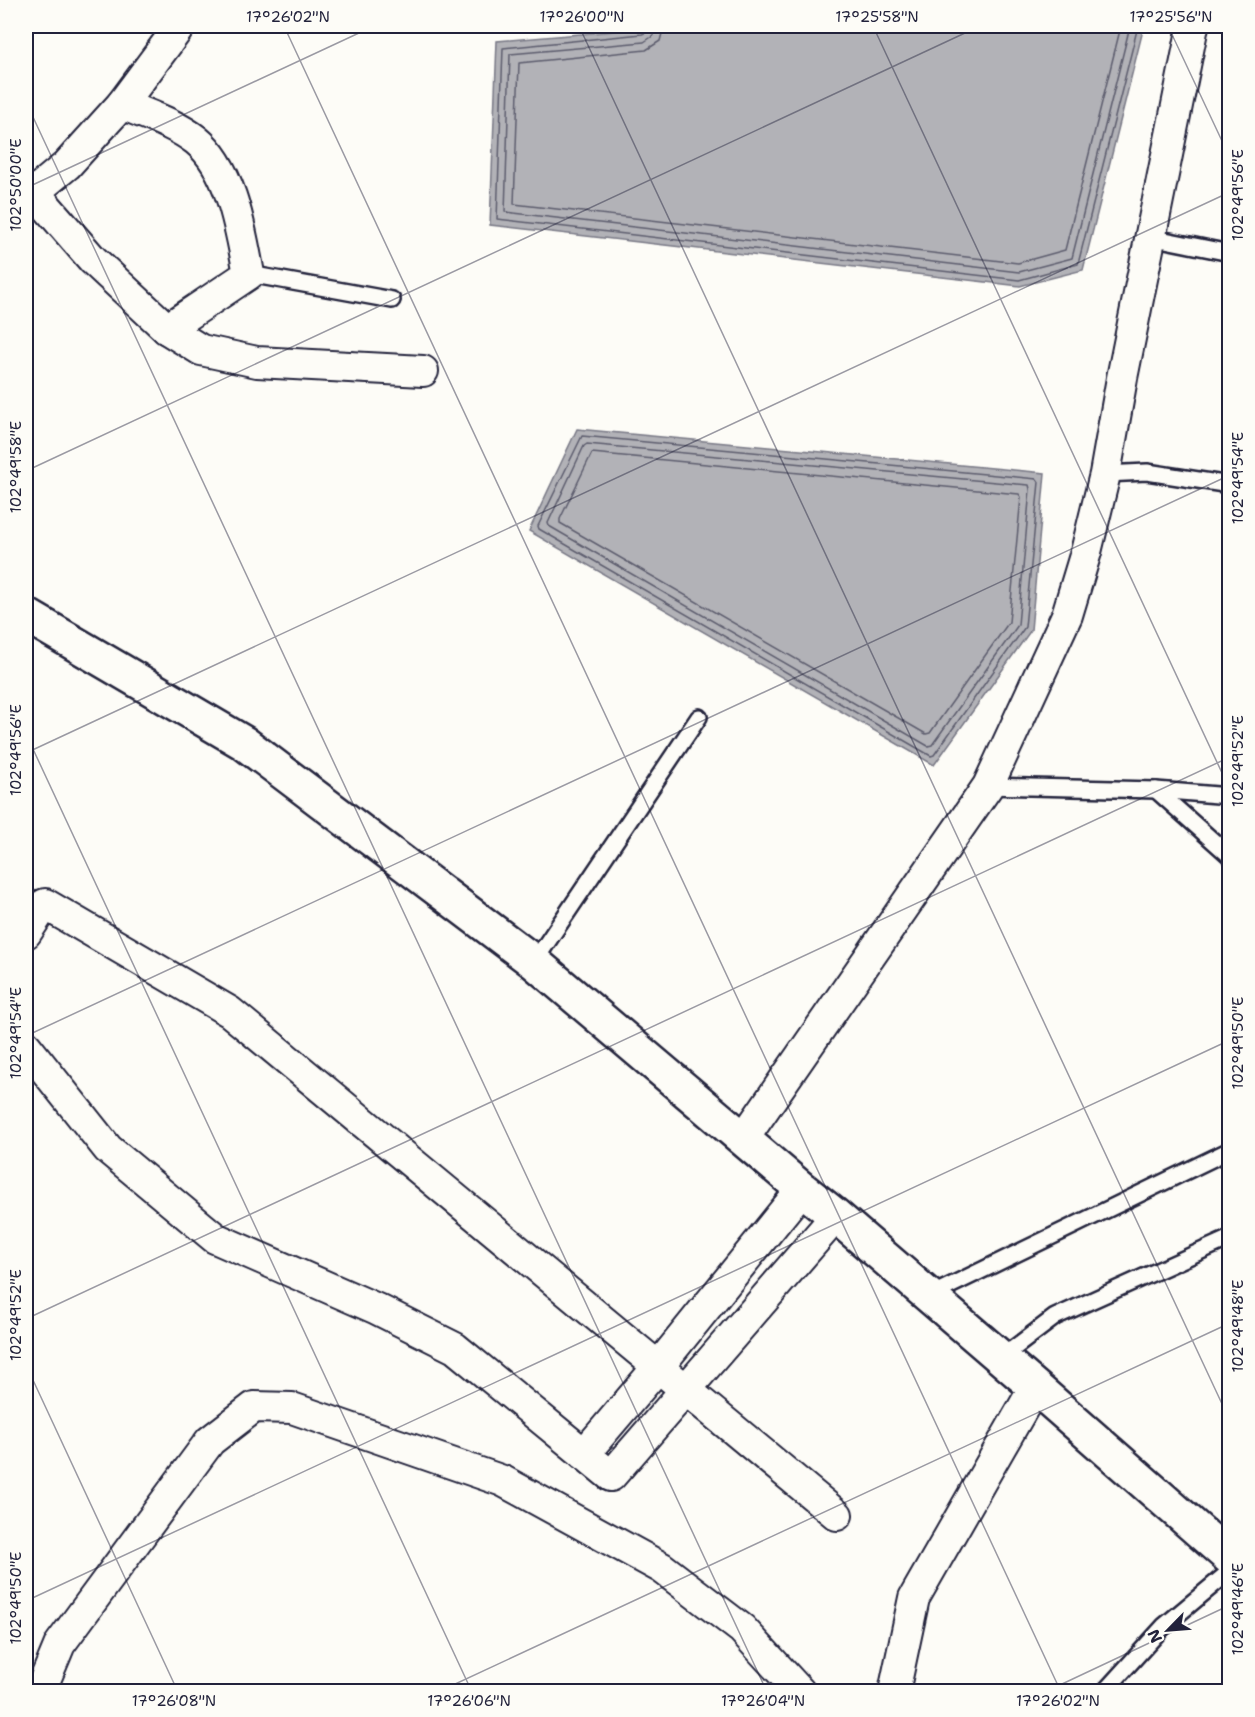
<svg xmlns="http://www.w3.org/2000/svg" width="1255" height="1717" font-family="'Shantell Sans',sans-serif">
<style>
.water{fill:#b2b2b7;stroke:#787885;stroke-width:1.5}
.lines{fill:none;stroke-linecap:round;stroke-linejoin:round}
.shore{stroke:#5c5c6d;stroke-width:1.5}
.lane-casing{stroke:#22223b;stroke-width:20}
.street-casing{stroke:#22223b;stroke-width:34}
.secondary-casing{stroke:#22223b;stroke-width:38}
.lane{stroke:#fdfcf7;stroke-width:15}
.street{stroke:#fdfcf7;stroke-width:30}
.secondary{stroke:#fdfcf7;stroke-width:33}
.ticks{fill:none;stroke:#22223b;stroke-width:1.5;stroke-opacity:0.45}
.neatline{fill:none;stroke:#22223b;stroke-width:2}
.ticks-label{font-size:15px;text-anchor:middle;fill:#22223b}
</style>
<rect width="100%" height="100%" fill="#fdfcf7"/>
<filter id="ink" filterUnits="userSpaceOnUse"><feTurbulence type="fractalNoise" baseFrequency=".0167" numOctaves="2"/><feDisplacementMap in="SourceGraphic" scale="12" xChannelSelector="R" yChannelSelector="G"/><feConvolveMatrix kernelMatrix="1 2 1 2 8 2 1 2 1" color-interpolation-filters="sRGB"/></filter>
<g filter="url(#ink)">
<g class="water">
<polygon points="674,26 1144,26 1083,270 1020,286 490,225 497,41"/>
<polygon points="577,429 1045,473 1031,630 934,765 529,531"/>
</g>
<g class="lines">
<g class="shore">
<polyline points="648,26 647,32 642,34 503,48 497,219 1019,280 1078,264 1138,26"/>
<polyline points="655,26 653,36 644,42 510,54 505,212 1019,272 1072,258 1130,26"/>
<polyline points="664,26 660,41 646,50 519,63 514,204 1018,263 1065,250 1121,26"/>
<polygon points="582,436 1037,479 1039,482 1025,627 934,755 931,756 539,529 538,526"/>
<polygon points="587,444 1029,485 1030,489 1018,625 932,745 928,746 549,526 548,523 584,446"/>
<polygon points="592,453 1019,494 1021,497 1009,622 930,733 926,734 560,523 560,519"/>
</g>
<defs>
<g id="lane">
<polyline points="1150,237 1230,253"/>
<polyline points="249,274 392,300"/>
<polyline points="1105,474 1147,472 1230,485"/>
<polyline points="988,786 1156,790 1230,796"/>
<polyline points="1156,790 1230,856"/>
<polyline points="534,962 699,717"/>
<polyline points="929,1296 1230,1150"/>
<polyline points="1001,1358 1055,1317 1230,1238"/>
<polyline points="1104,1692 1164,1626 1230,1571"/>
</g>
<g id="street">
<path d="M122,104C147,115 174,123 196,140C232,169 241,232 249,274L167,329"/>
<polyline points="34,192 93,260 167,329 201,350 257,362 423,371"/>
<polyline points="26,199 67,165 122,104 180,26"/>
<polyline points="26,933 45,904 230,1012 837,1515"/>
<polyline points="26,1046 108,1149 215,1238 377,1309 455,1348 611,1476 836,1216"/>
<polyline points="744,1138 988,786 1067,615 1086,552 1105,474 1122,378 1193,26"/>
<polyline points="584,1454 658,1367 802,1189"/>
<polyline points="40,1692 60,1644 210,1441 254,1407 292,1408 503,1481 662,1568 742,1629 800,1692"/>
<polyline points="894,1692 914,1598 1035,1387"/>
</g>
<polyline id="secondary" points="26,615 244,743 534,962 802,1189 836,1216 1035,1387 1230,1558"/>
</defs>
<use href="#lane" class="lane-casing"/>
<use href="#street" class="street-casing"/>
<use href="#secondary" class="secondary-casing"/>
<use href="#lane" class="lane"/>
<use href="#street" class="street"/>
<use href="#secondary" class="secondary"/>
</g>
</g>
<path class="ticks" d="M284,26L1061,1692M579,26L1230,1421M873,26L1230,790M1168,26L1230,158M26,102L767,1692M26,188L374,26M26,471L980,26M26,734L472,1692M26,753L1230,192M26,1036L1230,475M26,1319L1230,757M26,1365L178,1692M26,1601L1230,1040M438,1692L1230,1323M1045,1692L1230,1605"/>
<rect width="1255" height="1717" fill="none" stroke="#fdfcf7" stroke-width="66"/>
<g transform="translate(1168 1630) rotate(245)" stroke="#fdfcf7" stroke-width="4.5" paint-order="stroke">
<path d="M0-4.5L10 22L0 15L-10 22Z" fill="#22223b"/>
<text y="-9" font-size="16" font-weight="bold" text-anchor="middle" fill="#22223b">N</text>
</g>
<rect x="33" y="33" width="1189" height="1651" class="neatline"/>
<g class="ticks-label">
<text x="288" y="22">17°26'02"N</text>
<text x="582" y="22">17°26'00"N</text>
<text x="877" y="22">17°25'58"N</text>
<text x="1171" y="22">17°25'56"N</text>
<text transform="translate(16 185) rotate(-90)" y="5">102°50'00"E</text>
<text transform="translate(1238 195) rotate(-90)" y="5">102°49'56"E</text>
<text transform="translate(16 467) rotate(-90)" y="5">102°49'58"E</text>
<text transform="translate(1238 478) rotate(-90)" y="5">102°49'54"E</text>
<text transform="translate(16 750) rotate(-90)" y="5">102°49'56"E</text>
<text transform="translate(1238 761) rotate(-90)" y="5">102°49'52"E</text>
<text transform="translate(16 1033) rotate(-90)" y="5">102°49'54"E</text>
<text transform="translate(1238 1043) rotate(-90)" y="5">102°49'50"E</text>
<text transform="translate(16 1315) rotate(-90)" y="5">102°49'52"E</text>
<text transform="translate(1238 1326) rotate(-90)" y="5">102°49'48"E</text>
<text transform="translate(16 1598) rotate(-90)" y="5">102°49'50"E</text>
<text transform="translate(1238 1609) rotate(-90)" y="5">102°49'46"E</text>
<text x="174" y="1706">17°26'08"N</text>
<text x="469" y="1706">17°26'06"N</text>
<text x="763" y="1706">17°26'04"N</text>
<text x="1058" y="1706">17°26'02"N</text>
</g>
</svg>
